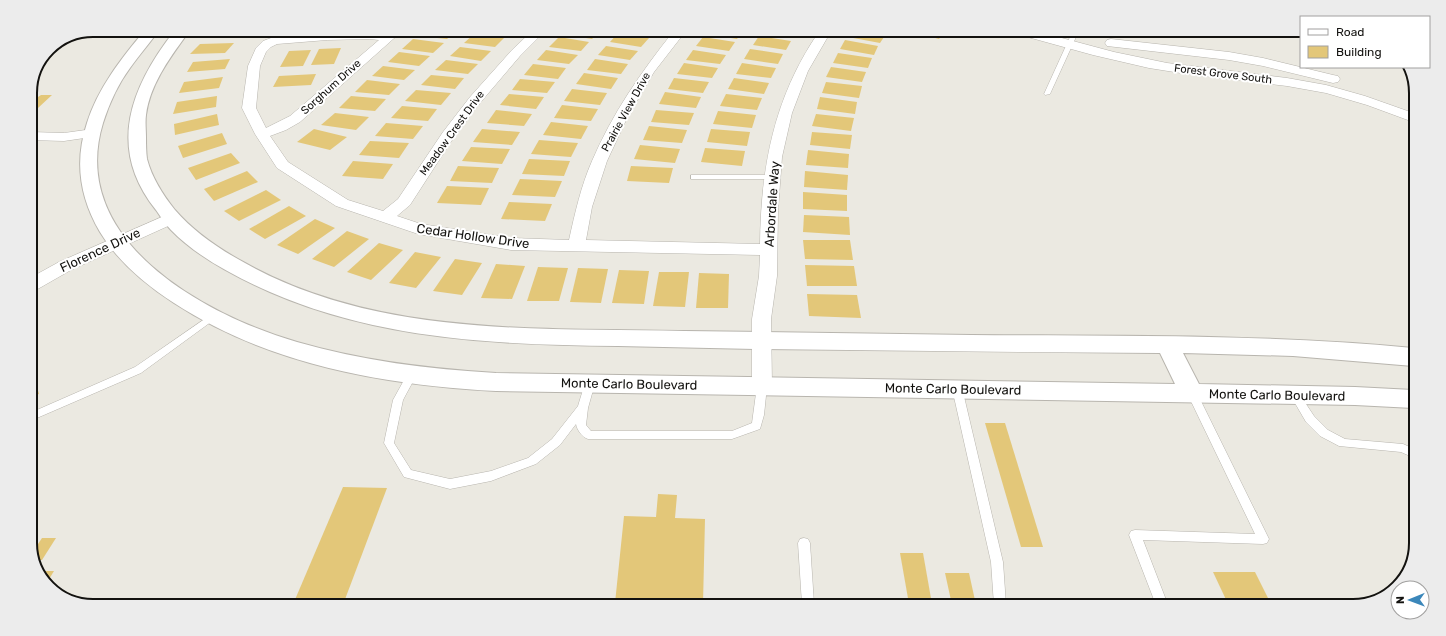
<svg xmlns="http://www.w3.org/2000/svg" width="1446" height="636" font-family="Rubik,sans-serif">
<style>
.building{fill:#e3c779}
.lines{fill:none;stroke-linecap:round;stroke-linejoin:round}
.service-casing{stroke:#b8b5ae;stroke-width:1}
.minor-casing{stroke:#b8b5ae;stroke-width:1}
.secondary-casing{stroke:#b8b5ae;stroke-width:2}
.service{fill:#fff;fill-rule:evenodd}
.minor{fill:#fff;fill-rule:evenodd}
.secondary{fill:#fff;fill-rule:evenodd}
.labels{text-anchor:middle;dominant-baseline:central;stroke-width:4;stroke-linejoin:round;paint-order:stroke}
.far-street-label{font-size:11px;fill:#13120f;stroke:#fff}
.street-label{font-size:13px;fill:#13120f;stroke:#fff}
.rim{fill:none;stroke:#13120f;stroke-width:2}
</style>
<rect width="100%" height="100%" fill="#ebe9e1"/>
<g class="building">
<polygon points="233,31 258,31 245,36"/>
<polygon points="422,31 456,31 447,39 417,36"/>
<polygon points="485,31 511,32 507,35"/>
<polygon points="564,32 599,32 592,39 562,34"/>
<polygon points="707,32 742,32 737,39 706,34"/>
<polygon points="769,32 798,33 795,37"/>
<polygon points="618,33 649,38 641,47 610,42"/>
<polygon points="850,33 880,33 886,34 880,43 848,37"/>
<polygon points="917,33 944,33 939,39"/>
<polygon points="474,34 504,38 495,47 464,43"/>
<polygon points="759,36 791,41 786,50 753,45"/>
<polygon points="559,37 589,42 581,51 549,47"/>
<polygon points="703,37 735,42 729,51 696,46"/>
<polygon points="413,39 444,43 433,53 402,49"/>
<polygon points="845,40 878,46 874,55 840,49"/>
<polygon points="234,43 225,53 190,54 200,44"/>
<polygon points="606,46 638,51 630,60 598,55"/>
<polygon points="460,47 491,51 481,61 450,56"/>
<polygon points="341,48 334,64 311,65 319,49"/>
<polygon points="750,49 783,54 778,64 744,59"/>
<polygon points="311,50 303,66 280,67 289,51"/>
<polygon points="546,50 578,55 569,64 537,60"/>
<polygon points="693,50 726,55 720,64 686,60"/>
<polygon points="399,52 430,56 419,66 388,62"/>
<polygon points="838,53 872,58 868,68 833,63"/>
<polygon points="230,59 225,69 187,72 193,62"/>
<polygon points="595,59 628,64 621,74 587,70"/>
<polygon points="446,60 478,64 468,74 435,70"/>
<polygon points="684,63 718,68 712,78 677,74"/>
<polygon points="742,63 776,68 771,78 736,74"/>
<polygon points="533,64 566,68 558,79 524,75"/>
<polygon points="383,66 415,70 404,80 372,76"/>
<polygon points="831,67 866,72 862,82 826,77"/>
<polygon points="584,73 618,78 611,89 576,84"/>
<polygon points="316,74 311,85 273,87 279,76"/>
<polygon points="431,75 464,78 455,89 421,85"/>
<polygon points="223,77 219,88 179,93 184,82"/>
<polygon points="674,78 709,82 703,93 668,89"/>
<polygon points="734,78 769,83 764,94 728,89"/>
<polygon points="520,79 555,82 547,93 512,90"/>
<polygon points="367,80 400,84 389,95 355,92"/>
<polygon points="826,82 862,86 859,98 822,93"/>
<polygon points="572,89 607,93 600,105 564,101"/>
<polygon points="416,90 451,93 441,105 405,101"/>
<polygon points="665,92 701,97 696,108 659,104"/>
<polygon points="509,94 544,97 536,109 500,105"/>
<polygon points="726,94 762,98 757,110 720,106"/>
<polygon points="41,95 52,95 38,108 30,108 30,97 38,97"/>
<polygon points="217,96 216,107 173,114 177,102"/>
<polygon points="351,96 386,99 375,111 339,108"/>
<polygon points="820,97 857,102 855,114 817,109"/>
<polygon points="562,105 598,109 591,121 554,118"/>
<polygon points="402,106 437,109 428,121 391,118"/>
<polygon points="496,110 532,114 524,126 487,123"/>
<polygon points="656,110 694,113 689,125 651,122"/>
<polygon points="718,111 756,115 752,128 713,124"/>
<polygon points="335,113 369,117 356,130 321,125"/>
<polygon points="217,114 219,125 175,135 174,124"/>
<polygon points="816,114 854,118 851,131 812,126"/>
<polygon points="551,122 588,126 581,139 543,135"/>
<polygon points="386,123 423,126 413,139 375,136"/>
<polygon points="649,126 687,130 682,143 643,140"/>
<polygon points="314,129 347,137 330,150 297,142"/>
<polygon points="482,129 520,132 512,145 473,142"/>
<polygon points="711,129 750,132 747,146 707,142"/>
<polygon points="812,132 852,135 850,149 810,145"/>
<polygon points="222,133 227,144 183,158 178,146"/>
<polygon points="539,140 578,143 571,157 531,154"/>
<polygon points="370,141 409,143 399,158 359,155"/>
<polygon points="640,145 680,149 675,163 634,159"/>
<polygon points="471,147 510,149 502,164 462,161"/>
<polygon points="705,148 745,151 742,166 701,162"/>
<polygon points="808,150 849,154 848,168 806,165"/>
<polygon points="231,153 240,163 196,180 188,168"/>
<polygon points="529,159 570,161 564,176 522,174"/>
<polygon points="353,161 393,164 383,179 342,176"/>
<polygon points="458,166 499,168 492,183 450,181"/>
<polygon points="631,166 673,168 669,183 627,181"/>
<polygon points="247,171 258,182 214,201 204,189"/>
<polygon points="805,171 848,175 847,190 804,187"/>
<polygon points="520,179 562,181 555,197 512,195"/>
<polygon points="447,186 489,188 481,205 437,203"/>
<polygon points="266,190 281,200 239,221 224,211"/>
<polygon points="803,192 847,195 847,211 803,209"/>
<polygon points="509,202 552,204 545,221 501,219"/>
<polygon points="289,206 306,216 265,239 249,229"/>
<polygon points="804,215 849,217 850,235 803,232"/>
<polygon points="315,219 335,228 298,254 277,245"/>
<polygon points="347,231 369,239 334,267 312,259"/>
<polygon points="803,240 850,240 853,260 805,259"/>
<polygon points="379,243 403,250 371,280 347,272"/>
<polygon points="415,252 441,257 416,288 389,283"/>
<polygon points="455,259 482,263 462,295 433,291"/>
<polygon points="496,264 525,266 512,299 481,298"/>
<polygon points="805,265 854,266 857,286 807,286"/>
<polygon points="538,267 568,268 559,301 527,301"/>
<polygon points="578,268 608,269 601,303 570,302"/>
<polygon points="619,270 649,271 644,304 612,303"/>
<polygon points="659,272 689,272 685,307 653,306"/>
<polygon points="699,273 729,274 728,308 696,308"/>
<polygon points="807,294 857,295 861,318 809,316"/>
<polygon points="30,362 39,394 30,397"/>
<polygon points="985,423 1005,423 1043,547 1021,547"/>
<polygon points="343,487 387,488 344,602 294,602"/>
<polygon points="658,494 677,495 675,518 705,519 703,604 615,603 624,516 656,517"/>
<polygon points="42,538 56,538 42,560 35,560 32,553"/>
<polygon points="900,553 923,553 932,604 909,604"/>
<polygon points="39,571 54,571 46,584 43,581"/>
<polygon points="1213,572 1255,572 1272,606 1229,606"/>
<polygon points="945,573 969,573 976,605 952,605"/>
</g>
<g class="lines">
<defs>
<g id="service">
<polygon points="1073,35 1076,37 1050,94 1045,95 1044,94 1070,37"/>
<polygon points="691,175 772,175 776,177 772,179 691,179"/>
<polygon points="212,314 215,315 216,317 215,319 141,373 30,421 30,413 135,367"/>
<path d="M412,370L415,371L417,374L403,400L394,443L411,470L450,479L491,471L528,458L552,439L578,406L585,383L587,380H593L595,383L588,408L586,425L591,431H732L752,423L757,386L759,383H765L767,386L764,415L760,429L732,439H588C582,437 577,430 576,424L560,445L536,464L491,481L450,489L404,477L384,443L393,400L409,371Z"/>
<polygon points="957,384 960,385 962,388 1003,562 1006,605 994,605 991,562 952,388 954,385"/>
<polygon points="1192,389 1195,390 1197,393 1269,539 1267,543 1263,544 1143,540 1168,605 1156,605 1129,535 1131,531 1135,530 1255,534 1187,393 1189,390"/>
<polygon points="1295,391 1298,392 1314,416 1328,430 1345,439 1403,444 1412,448 1412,457 1401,452 1339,446 1320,436 1306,422 1292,398 1290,395 1292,392"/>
<polygon points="804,538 808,539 810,543 814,604 802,604 798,543 800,539"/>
</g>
<g id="minor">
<path d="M370,31L386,33L389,31L401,32L300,122L286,130L270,136L288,162L348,200L383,211L398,199L443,132L470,97L512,50L531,32H544L520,56L480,103L454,137L410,205L397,216L421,224L511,238L569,240C575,213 581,186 592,161C612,114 641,72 673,32H685L654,72L628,116L607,161L592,207L586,240L760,244C761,166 774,98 818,33H830L808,71L792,113L782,157L778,210L777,276L771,319L772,386L769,392L762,394L755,392L752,386V319L759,276L760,255L511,250L418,234L336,206L277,168L255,134L242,108L248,66L256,48L263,41L271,38L327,32ZM370,39L379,40L290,116L266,128L256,108L260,66L266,52L271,47L277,44L327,40Z"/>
<polygon points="1022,33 1043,33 1114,52 1167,63 1287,78 1326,85 1365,96 1416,114 1416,123 1367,105 1326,93 1287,86 1187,74 1149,68 1093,55 1024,36"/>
<polygon points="1111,39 1229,52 1263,58 1333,75 1338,76 1340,79 1338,82 1333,83 1263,66 1229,60 1107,46 1105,43 1107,40"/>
<polygon points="93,129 98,130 100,133 98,136 64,141 30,140 30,132 64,133"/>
<polygon points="171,213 177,214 179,218 177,222 71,270 36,290 30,292 30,278 59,262"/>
</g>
<path id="secondary" d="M145,30H159C150,43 139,55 130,68C118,84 109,104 103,123C67,240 204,315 297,342C362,361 429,369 496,373L1175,384L1160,353C1025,352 890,351 755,349C710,348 664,347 618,346C501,345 380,340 270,292C236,277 197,257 171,230C165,224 161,217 156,210C106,148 131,86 175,30H190C172,55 150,83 146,115C145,122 146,130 146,137C146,144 146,152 147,159C152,178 163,195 175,210C194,232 219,249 245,263C377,337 538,328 684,331C780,332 876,334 971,335C1119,336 1266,334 1413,348V366L1293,356L1183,353L1199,384L1355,387L1413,390V408L1355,405L496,391C385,385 269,365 174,303C145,284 118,262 100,232C80,198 74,162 87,123C98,88 121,59 145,30Z"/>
</defs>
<use href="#service" class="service-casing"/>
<use href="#minor" class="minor-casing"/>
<use href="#secondary" class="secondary-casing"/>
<use href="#service" class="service"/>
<use href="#minor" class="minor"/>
<use href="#secondary" class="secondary"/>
</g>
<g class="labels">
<g class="far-street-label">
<text transform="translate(1223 74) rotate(7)">Forest Grove South</text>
<text transform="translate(331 87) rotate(-42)">Sorghum Drive</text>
<text transform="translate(626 112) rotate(-61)">Prairie View Drive</text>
<text transform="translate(452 133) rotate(-54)">Meadow Crest Drive</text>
</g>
<g class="street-label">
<text transform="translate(772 204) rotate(-86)">Arbordale Way</text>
<text transform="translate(473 236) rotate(8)">Cedar Hollow Drive</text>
<text transform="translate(100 250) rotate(-25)">Florence Drive</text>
<text transform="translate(629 384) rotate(1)">Monte Carlo Boulevard</text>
<text transform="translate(953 389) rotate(1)">Monte Carlo Boulevard</text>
<text transform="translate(1277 395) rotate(1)">Monte Carlo Boulevard</text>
</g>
</g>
<path d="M0 0H1446V636H0ZM93 37H1353A56 56 0 0 1 1409 93V543A56 56 0 0 1 1353 599H93A56 56 0 0 1 37 543V93A56 56 0 0 1 93 37Z" fill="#ececec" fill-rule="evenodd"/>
<path class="rim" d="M93 37H1353A56 56 0 0 1 1409 93V543A56 56 0 0 1 1353 599H93A56 56 0 0 1 37 543V93A56 56 0 0 1 93 37Z"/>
<rect x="1300" y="16" width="130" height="52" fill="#ffffff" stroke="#a1a09f"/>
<rect x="1308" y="29" width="20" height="6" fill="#ffffff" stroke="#a1a09f"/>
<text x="1336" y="36" font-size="12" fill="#13120f">Road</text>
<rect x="1308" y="46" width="20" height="12" fill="#e3c779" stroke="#a1a09f"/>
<text x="1336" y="56" font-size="12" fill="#13120f">Building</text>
<g transform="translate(1410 600) rotate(269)"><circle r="19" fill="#ffffff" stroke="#a1a09f"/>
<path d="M0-3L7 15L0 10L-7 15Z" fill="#3b87ba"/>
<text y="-6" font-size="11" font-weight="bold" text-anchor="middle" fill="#13120f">N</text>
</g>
</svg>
